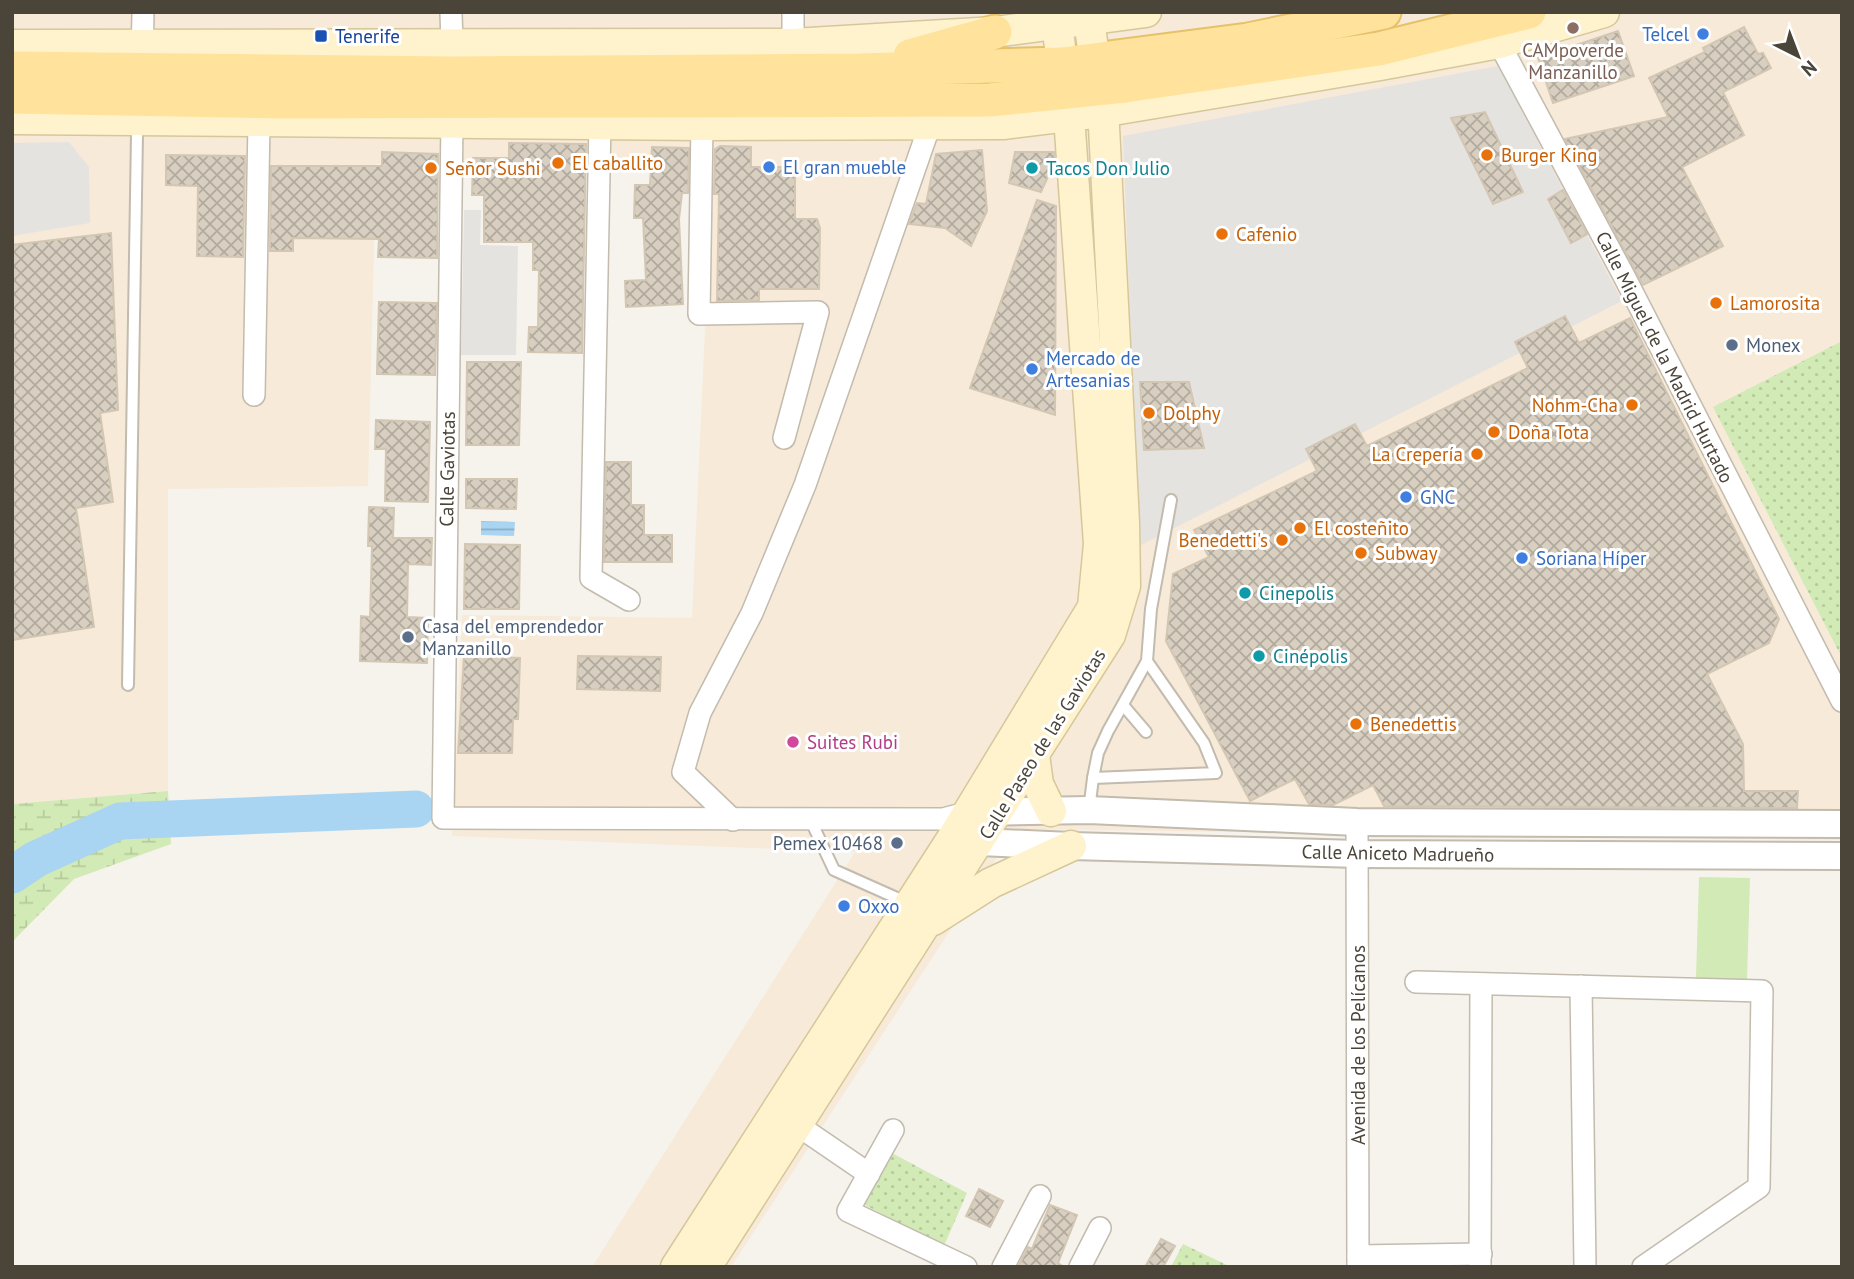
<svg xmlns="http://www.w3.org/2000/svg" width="1854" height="1279" font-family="'PT Sans',sans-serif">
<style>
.commercial{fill:#f7ead8}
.grass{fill:url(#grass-dots)}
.wetland{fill:url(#wetland-marsh)}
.pitch{fill:#d2eab5}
.parking{fill:#e5e3e0}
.water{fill:url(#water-rules)}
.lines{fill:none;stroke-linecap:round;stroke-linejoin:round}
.river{stroke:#a9d4f2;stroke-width:37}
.building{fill:url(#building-cross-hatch);stroke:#d3c7b4;stroke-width:2}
.service-casing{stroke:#c2bbae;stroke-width:14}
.minor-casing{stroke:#c2bbae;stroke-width:24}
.tertiary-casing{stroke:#c2bbae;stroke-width:30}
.secondary-casing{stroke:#d6c79b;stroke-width:33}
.primary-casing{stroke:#e6c16a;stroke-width:37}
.service{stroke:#fff;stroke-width:10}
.minor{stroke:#fff;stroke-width:21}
.tertiary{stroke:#fff;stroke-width:26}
.secondary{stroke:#fff3cd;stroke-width:30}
.primary{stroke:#ffe39c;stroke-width:33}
.education-dot{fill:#8d6e63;stroke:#fff;stroke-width:2.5}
.shop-dot{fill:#3f7fe0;stroke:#fff;stroke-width:2.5}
.transit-dot{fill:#1a4fb4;stroke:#fff;stroke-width:2.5}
.food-dot{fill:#e8710a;stroke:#fff;stroke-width:2.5}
.culture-dot{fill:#0f9aa8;stroke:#fff;stroke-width:2.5}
.service-dot{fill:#5c6f8a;stroke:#fff;stroke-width:2.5}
.hotel-dot{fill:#d1479c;stroke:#fff;stroke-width:2.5}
.labels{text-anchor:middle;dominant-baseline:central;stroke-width:6;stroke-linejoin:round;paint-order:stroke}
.shop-label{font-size:19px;fill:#366cbe;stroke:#fff;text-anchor:start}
.transit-label{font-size:19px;fill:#164399;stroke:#fff;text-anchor:start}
.education-label{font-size:19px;fill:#785e54;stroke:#fff}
.food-label{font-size:19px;fill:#c56008;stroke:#fff;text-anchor:start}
.culture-label{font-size:19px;fill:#0d838f;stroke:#fff;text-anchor:start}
.service-label{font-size:19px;fill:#4e5e75;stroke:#fff;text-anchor:start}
.street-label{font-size:19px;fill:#4b4439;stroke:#fff}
.hotel-label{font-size:19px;fill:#b23c85;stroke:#fff;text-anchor:start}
</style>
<defs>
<pattern id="grass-dots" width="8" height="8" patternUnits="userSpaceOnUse" patternTransform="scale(1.75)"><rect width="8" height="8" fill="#d2eab5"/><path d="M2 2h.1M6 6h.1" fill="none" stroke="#b6ca9c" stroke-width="1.8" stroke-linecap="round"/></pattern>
<pattern id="wetland-marsh" width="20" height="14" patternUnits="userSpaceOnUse" patternTransform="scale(1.75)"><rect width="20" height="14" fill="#d2eab5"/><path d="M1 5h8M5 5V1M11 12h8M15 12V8" fill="none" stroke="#b6ca9c"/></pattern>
<pattern id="water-rules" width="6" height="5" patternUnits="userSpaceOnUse" patternTransform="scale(1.75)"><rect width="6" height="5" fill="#a9d4f2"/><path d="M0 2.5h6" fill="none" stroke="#8caec5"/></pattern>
<pattern id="building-cross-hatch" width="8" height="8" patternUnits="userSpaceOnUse" patternTransform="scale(1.75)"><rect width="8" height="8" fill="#d8cfc1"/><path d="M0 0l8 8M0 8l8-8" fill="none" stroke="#b1aa9e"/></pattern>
</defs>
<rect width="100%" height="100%" fill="#f6f3ec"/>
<polygon class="commercial" points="12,12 1842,12 1842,341 1714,407 1842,658 1842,840 1016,829 731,1267 592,1267 855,852 452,836 462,615 692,618 712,173 376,164 368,486 168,489 168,791 12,804"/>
<g class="grass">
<polygon points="1842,341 1842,658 1713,407"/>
<polygon points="890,1152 967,1193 944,1246 861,1203"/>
<polygon points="1183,1244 1231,1267 1171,1267"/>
</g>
<polygon class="wetland" points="168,791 171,844 74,879 12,942 12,804"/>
<polygon class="pitch" points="1699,877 1750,878 1747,980 1696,978"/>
<g class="parking">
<polygon points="1498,66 1622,301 1139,546 1123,136"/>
<polygon points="69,142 89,167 90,223 12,236 12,143"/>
<polygon points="464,210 481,210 480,245 518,246 516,355 461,355"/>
</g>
<polygon class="water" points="481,521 515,522 514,536 481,535"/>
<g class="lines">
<polyline class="river" points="12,875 36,859 120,821 416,809"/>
</g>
<g class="building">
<polygon points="1744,27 1758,54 1763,53 1771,68 1723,92 1744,135 1682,167 1723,246 1643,285 1565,139 1668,117 1649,78 1705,52 1703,48"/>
<polygon points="1618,31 1634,76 1553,103 1538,58"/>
<polygon points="1485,112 1523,192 1493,204 1451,118"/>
<polygon points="509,143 586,144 582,353 528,352 529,327 538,327 539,270 533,270 533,242 484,242 484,195 472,195 473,158 509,158"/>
<polygon points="720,146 751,147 751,167 795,167 795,219 817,219 820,228 819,289 759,289 759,300 717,301 719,194 714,194 715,149"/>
<polygon points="652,147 689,148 688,193 682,193 679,219 683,304 626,307 625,281 646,280 643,218 634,218 635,185 650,185"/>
<polygon points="982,150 987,211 971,246 945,228 909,224 917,203 926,204 936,154"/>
<polygon points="382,152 438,154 437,258 378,257 379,239 293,238 293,251 270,251 271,166 382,166"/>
<polygon points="1015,152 1054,152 1055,161 1041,192 1009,183"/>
<polygon points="166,155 245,156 243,257 197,256 198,186 166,185"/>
<polygon points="1563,190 1587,234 1571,243 1548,199"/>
<polygon points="1037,200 1056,206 1055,415 970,388"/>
<polygon points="111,233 118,410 100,413 113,502 76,508 94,627 12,640 12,245"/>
<polygon points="379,302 437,303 435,375 377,374"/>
<polygon points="1565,316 1579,343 1630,318 1779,619 1769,643 1707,674 1743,744 1744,791 1798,791 1797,808 1384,806 1373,785 1333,805 1309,804 1295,779 1250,801 1166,641 1173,574 1209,557 1194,530 1317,471 1306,449 1355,424 1367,446 1528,368 1515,342"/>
<polygon points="467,362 521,362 519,445 466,445"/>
<polygon points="1140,382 1189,382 1204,448 1144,450"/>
<polygon points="376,420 430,422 428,502 385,501 386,449 375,449"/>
<polygon points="606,462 631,462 631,505 644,505 644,535 672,535 672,562 604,562"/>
<polygon points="466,479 517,479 516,509 466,508"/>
<polygon points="369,507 394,508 393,538 432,538 431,565 408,564 407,617 428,618 427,663 360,661 361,616 370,617 372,546 368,546"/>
<polygon points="465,544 520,545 519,609 464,609"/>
<polygon points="464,656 520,658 518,719 513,719 512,753 458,753"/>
<polygon points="578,656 661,657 660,691 577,689"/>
<polygon points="979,1189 1003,1201 990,1227 966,1216"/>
<polygon points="1050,1205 1077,1215 1058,1263 1064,1267 1018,1267 1028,1247 1032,1249"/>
<polygon points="1161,1239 1175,1246 1163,1267 1145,1267"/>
</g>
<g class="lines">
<defs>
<g id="service">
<polyline points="1147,661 1204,743 1216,773 1093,778 1098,753 1108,731 1147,661 1151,609 1171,500"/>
<polyline points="128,685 137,134 130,124"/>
<polyline points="1123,705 1146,732"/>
<polyline points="1089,810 1093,778"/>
<polyline points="810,819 834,870 908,903"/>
</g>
<g id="minor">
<polyline points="451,12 452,46"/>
<polyline points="1496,31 1499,43 1624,276 1842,701"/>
<polyline points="142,58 143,12"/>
<polyline points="793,58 793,12"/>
<polyline points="452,121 443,818 943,819 966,813"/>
<polyline points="600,122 591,578 629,600"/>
<polyline points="702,125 699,314 818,312 784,438"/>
<polyline points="254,395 259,123"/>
<polyline points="733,820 683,772 700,713 752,613 805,485 926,136 927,125"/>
<polyline points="1357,822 1358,1267"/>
<polyline points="1416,982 1762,991 1759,1187 1643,1267"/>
<polyline points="1581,986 1585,1267"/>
<polyline points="787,1118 869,1174"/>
<polyline points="893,1130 848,1211 966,1267"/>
<polyline points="1358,1256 1481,1254"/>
<polyline points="1003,1267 1040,1196"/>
<polyline points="1080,1267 1100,1228"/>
<polyline points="1480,1267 1481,984"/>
</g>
<g id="tertiary">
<polyline points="979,812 1089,810 1357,822 1842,824"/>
<polyline points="960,835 980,842 1071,846 1358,854 1842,856"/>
</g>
<g id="secondary">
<polyline points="12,45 793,44 995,32 1146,12"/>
<polyline points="12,119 702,125 1003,124 1101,112 1380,65 1499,43 1604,12"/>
<polyline points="1034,755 1038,784 1051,811"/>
<polyline points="933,920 991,883 1071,846"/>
<polyline points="676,1267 955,834 1093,607 1099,544 1069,116 1057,24"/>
<polyline points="706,1267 1110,635 1125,586 1124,523 1104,127 1089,20"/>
</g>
<g id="primary">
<polyline points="910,56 995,32"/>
<polyline points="12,68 453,73 859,70 1062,64 1248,40 1384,12"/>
<polyline points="12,97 283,102 990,100 1125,86 1379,49 1529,12"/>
</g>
</defs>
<use href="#service" class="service-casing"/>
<use href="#minor" class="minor-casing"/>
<use href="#tertiary" class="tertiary-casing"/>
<use href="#secondary" class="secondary-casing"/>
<use href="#primary" class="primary-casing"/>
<use href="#service" class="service"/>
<use href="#minor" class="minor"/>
<use href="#tertiary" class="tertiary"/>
<use href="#secondary" class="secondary"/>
<use href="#primary" class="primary"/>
</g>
<circle class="education-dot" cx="1573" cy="28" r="7"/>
<g class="shop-dot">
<circle cx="1703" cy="34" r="7"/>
<circle cx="769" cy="167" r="7"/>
<circle cx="1032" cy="369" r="7"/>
<circle cx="1406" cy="497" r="7"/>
<circle cx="1522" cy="558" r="7"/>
<circle cx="844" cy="906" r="7"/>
</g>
<rect class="transit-dot" x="314" y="29" width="14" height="14" rx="3.5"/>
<g class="food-dot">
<circle cx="1487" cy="155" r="7"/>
<circle cx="558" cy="163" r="7"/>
<circle cx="431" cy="168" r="7"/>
<circle cx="1222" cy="234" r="7"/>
<circle cx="1716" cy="303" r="7"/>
<circle cx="1632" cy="405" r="7"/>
<circle cx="1149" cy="413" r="7"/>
<circle cx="1494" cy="432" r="7"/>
<circle cx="1477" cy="454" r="7"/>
<circle cx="1300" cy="528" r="7"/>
<circle cx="1282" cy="540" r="7"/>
<circle cx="1361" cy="553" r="7"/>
<circle cx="1356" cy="724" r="7"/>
</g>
<g class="culture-dot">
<circle cx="1032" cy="168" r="7"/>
<circle cx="1245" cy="593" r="7"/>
<circle cx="1259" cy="656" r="7"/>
</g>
<g class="service-dot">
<circle cx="1732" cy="345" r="7"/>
<circle cx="408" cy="637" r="7"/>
<circle cx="897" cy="843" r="7"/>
</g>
<circle class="hotel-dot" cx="793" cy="742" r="7"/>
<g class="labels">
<g class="shop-label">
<text x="1689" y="34" text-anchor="end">Telcel</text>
<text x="783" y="167">El gran mueble</text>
<text x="1046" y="358">Mercado de<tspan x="1046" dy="22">Artesanias</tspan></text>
<text x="1420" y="497">GNC</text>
<text x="1536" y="558">Soriana Híper</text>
<text x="858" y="906">Oxxo</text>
</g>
<g class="transit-label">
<text x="335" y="36">Tenerife</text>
</g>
<g class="education-label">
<text x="1573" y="50">CAMpoverde<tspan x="1573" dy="22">Manzanillo</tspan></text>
</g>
<g class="food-label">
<text x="1501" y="155">Burger King</text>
<text x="572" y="163">El caballito</text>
<text x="445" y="168">Señor Sushi</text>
<text x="1236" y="234">Cafenio</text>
<text x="1730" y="303">Lamorosita</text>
<text x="1618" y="405" text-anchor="end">Nohm-Cha</text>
<text x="1163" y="413">Dolphy</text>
<text x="1508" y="432">Doña Tota</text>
<text x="1463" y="454" text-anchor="end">La Crepería</text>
<text x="1314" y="528">El costeñito</text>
<text x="1268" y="540" text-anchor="end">Benedetti's</text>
<text x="1375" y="553">Subway</text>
<text x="1370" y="724">Benedettis</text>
</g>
<g class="culture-label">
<text x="1046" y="168">Tacos Don Julio</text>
<text x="1259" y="593">Cinepolis</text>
<text x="1273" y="656">Cinépolis</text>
</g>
<g class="service-label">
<text x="1746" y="345">Monex</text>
<text x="422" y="626">Casa del emprendedor<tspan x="422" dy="22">Manzanillo</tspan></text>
<text x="883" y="843" text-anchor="end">Pemex 10468</text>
</g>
<g class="street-label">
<text transform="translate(1665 357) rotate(63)">Calle Miguel de la Madrid Hurtado</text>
<text transform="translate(447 469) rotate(-89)">Calle Gaviotas</text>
<text transform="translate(1042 744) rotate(-58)">Calle Paseo de las Gaviotas</text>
<text transform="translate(1398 853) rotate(1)">Calle Aniceto Madrueño</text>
<text transform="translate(1358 1045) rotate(-90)">Avenida de los Pelícanos</text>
</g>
<g class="hotel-label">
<text x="807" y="742">Suites Rubi</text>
</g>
</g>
<rect width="1854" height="1279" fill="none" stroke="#4b4439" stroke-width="28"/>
<g transform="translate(1798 56) rotate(138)" stroke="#ffffff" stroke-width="5" paint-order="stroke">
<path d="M0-5L12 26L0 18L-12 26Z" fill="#4b4439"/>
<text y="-10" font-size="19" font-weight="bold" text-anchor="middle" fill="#4b4439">N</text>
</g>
</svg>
